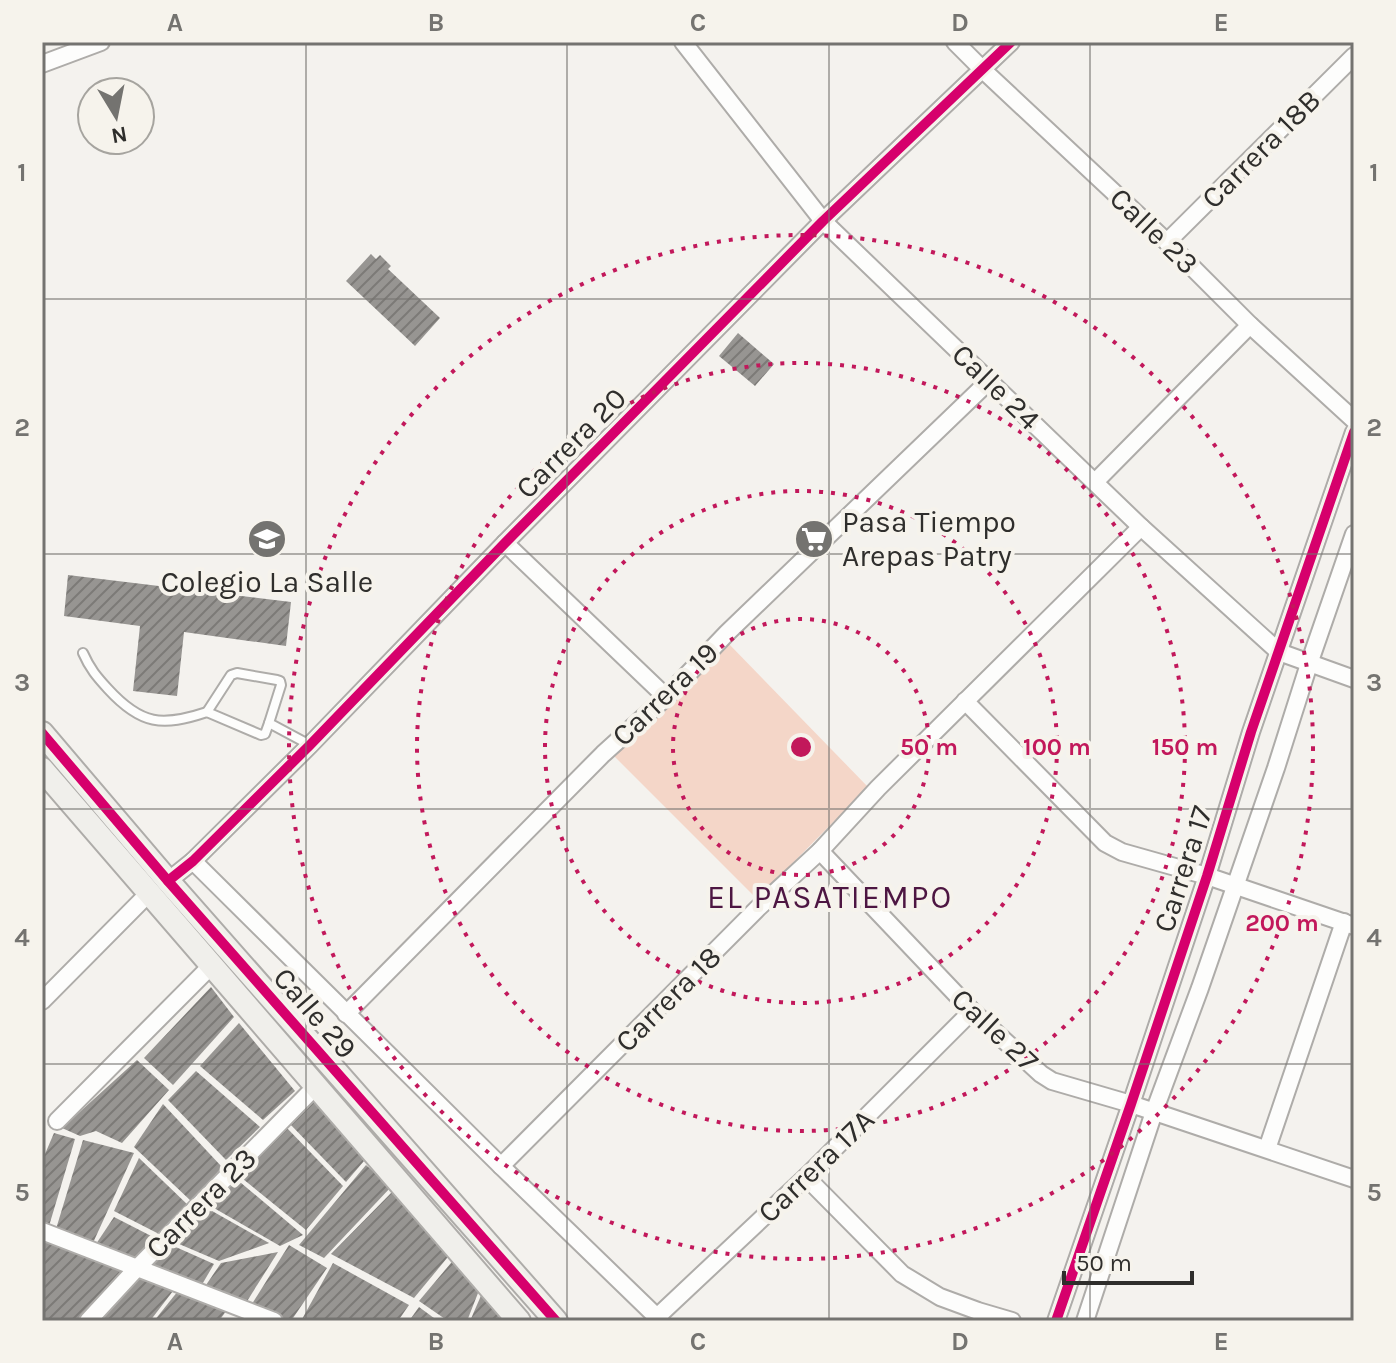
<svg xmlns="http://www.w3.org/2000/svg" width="1396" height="1363" font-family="Karla,sans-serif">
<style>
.green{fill:#f4d6c8}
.building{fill:url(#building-hatch)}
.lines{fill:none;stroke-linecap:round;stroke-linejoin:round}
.lane-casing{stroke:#aeaca9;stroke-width:12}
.street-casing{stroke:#aeaca9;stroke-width:20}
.secondary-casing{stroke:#aeaca9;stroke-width:26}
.lane{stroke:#fdfdfc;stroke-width:8}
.street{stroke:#fdfdfc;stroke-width:16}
.secondary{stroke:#f0efeb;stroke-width:22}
.cycleway-casing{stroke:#f6f3ec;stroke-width:15}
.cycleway{stroke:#d6006c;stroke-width:10}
.grid{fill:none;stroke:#747370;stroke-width:2;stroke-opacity:0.55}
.ring{fill:none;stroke:#c2185b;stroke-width:4;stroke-dasharray:4 8}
.labels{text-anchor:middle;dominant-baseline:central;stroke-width:8;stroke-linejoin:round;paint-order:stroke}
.street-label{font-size:30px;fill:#2f2e2c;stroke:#f6f3ec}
.poi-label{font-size:30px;fill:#2f2e2c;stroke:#f6f3ec;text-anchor:start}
.neighbourhood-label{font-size:32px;letter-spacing:2px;fill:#4d1642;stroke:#f6f3ec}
.centre{fill:#c2185b;stroke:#f6f3ec;stroke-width:4}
.ring-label{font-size:24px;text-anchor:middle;font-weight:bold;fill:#c2185b;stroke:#f6f3ec;stroke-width:8;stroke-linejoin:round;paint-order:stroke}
.neatline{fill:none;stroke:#747370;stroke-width:3}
.grid-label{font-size:26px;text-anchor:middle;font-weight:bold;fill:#747370}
</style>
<defs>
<pattern id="building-hatch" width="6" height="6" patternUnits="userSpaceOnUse" patternTransform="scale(2)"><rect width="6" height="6" fill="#979592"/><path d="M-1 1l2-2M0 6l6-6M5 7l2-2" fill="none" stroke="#7c7a77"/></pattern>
</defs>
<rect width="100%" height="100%" fill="#f4f2ee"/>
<polygon class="green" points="728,643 868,787 757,899 613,755"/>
<g class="building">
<polygon points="371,254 376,259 380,255 391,266 388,269 440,318 415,346 346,281"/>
<polygon points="738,333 774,364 755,386 719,356"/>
<polygon points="68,575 291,602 286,646 184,632 177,696 133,691 140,626 64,616"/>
<polygon points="211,987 234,1017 173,1085 144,1058"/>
<polygon points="239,1023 295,1091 263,1120 200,1066"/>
<polygon points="137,1060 169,1090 122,1143 96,1131 80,1136 62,1128"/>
<polygon points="196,1071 260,1127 226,1160 168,1100"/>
<polygon points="315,1096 364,1161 346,1182 289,1123"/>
<polygon points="163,1104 222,1167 192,1202 134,1147"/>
<polygon points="285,1126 343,1186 306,1230 238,1175"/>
<polygon points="54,1133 75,1139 49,1226 42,1223 42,1161"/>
<polygon points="83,1140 134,1153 92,1245 56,1229"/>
<polygon points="139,1158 190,1207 161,1235 114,1211"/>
<polygon points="366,1165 391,1187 324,1258 299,1245"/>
<polygon points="234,1177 303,1235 280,1246 207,1204"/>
<polygon points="394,1190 452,1252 414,1298 331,1254"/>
<polygon points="205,1207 269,1243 219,1261 172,1241"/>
<polygon points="114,1217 159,1240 136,1263 94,1247"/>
<polygon points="42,1236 128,1271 84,1321 42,1321"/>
<polygon points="169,1244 214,1264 200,1288 151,1266"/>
<polygon points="289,1245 327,1268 291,1321 286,1321 250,1307"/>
<polygon points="278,1252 244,1306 204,1288 221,1263"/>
<polygon points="456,1257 480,1288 467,1321 448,1321 419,1301"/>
<polygon points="333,1263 409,1305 398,1321 301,1321"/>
<polygon points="140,1278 173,1291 150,1321 107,1321 101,1317"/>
<polygon points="178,1291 229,1307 219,1321 154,1321"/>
<polygon points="483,1291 511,1321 470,1321"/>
<polygon points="419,1307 438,1321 409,1321"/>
</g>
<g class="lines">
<defs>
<g id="lane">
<path d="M83,653C90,669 97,677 108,689C141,725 162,727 207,712L261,735L265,734L269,723"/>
<polyline points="207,712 231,675 237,673 277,680 280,681 281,685 269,723 310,745"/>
</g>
<g id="street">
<polyline points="683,42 823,221 1141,527 1279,652 1354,679"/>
<polyline points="955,42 983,70 1167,242 1250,325 1354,420"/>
<polyline points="42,64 101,42"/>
<polyline points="1167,242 1354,56"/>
<polyline points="1095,482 1250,325"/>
<polyline points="505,543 666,697"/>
<polyline points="965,701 1105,843 1122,852 1207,876 1354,926"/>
<polyline points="820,851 972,1011 1041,1074 1052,1081 1131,1104 1354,1179"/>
<polyline points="193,861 501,1166 661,1321"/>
<polyline points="168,881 193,861 310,745 505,543 823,221 1011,42"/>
<polyline points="42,1001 149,893"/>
<polyline points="346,1014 603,754 666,697 727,633 989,381"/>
<polyline points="57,1121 211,966"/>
<polyline points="1267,1149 1344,922"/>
<polyline points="501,1166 758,908 820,851 878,788 1141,527"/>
<polyline points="806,1177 902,1274 940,1297 978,1311 1012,1321"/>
<polyline points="42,1231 274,1321"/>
<polyline points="657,1317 806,1177 972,1011"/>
<polyline points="88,1321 137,1268 316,1086"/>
<polyline points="1056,1321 1131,1104 1207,876 1251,732 1354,432"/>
<polyline points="1085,1321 1154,1112 1200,988 1276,768 1309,664 1354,534"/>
</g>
<g id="secondary">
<polyline points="42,733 168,881 556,1321"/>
<polyline points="42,769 519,1321"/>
</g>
</defs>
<use href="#lane" class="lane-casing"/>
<use href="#street" class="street-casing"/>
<use href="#secondary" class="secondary-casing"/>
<use href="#lane" class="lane"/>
<use href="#street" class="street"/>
<use href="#secondary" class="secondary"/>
<defs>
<g id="cycleway">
<polyline points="42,733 168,881 556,1321"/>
<polyline points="168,881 193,861 310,745 505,543 823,221 1011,42"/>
<polyline points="1056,1321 1131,1104 1207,876 1251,732 1354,432"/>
</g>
</defs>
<use href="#cycleway" class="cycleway-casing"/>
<use href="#cycleway" class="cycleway"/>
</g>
<path class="grid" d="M306,42V1321M567,42V1321M829,42V1321M1090,42V1321M42,299H1354M42,554H1354M42,809H1354M42,1064H1354"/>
<g class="ring">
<circle cx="801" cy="747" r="128"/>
<circle cx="801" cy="747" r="256"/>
<circle cx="801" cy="747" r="384"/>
<circle cx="801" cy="747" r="512"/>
</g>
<defs>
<symbol id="school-disc" viewBox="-11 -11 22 22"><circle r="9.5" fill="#747370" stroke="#f6f3ec"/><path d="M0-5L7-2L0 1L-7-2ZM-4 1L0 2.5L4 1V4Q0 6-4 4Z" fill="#fff"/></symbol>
<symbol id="supermarket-disc" viewBox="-11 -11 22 22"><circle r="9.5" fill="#747370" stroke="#f6f3ec"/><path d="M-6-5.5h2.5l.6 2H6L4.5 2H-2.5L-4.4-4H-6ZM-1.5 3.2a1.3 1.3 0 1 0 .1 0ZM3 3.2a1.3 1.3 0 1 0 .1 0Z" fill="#fff"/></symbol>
</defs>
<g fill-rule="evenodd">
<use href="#school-disc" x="245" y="517" width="44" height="44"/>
<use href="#supermarket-disc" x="792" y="517" width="44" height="44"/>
</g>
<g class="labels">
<g class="street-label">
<text transform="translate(1261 149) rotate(-45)">Carrera 18B</text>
<text transform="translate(1154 231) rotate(44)">Calle 23</text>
<text transform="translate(996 387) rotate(44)">Calle 24</text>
<text transform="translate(571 443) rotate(-45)">Carrera 20</text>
<text transform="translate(665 694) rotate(-44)">Carrera 19</text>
<text transform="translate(1183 869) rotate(-72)">Carrera 17</text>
<text transform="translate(668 999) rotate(-45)">Carrera 18</text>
<text transform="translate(315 1013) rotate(49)">Calle 29</text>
<text transform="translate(995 1030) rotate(43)">Calle 27</text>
<text transform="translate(816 1166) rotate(-44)">Carrera 17A</text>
<text transform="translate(201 1203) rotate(-45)">Carrera 23</text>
</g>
<g class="poi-label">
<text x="842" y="522">Pasa Tiempo<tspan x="842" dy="34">Arepas Patry</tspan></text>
<text x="267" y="582" text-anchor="middle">Colegio La Salle</text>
</g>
<g class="neighbourhood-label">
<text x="830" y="897">EL PASATIEMPO</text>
</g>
</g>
<circle cx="801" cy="747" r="12" class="centre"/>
<g class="ring-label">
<text x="929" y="755">50 m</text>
<text x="1057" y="755">100 m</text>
<text x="1185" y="755">150 m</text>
<text x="1282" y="931">200 m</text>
</g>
<rect width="1396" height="1363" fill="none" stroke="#f6f3ec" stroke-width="88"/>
<g transform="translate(116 116) rotate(170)"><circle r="38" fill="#f6f3ec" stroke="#a6a49f" stroke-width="2"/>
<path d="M0-6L14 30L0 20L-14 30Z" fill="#747370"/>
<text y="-12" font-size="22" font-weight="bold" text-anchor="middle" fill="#2f2e2c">N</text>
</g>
<path d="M1064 1271v12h128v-12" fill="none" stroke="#2f2e2c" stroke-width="4"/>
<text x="1076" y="1271" font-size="24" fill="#2f2e2c" stroke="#f6f3ec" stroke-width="6" paint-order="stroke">50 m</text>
<rect x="44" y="44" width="1308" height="1275" class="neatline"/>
<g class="grid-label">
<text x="175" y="31">A</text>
<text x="436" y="31">B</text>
<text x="698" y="31">C</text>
<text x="960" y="31">D</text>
<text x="1221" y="31">E</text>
<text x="22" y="181">1</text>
<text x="1374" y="181">1</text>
<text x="22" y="436">2</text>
<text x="1374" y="436">2</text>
<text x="22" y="691">3</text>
<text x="1374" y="691">3</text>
<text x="22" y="946">4</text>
<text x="1374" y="946">4</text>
<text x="22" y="1201">5</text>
<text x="1374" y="1201">5</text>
<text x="175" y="1350">A</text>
<text x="436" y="1350">B</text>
<text x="698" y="1350">C</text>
<text x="960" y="1350">D</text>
<text x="1221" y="1350">E</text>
</g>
</svg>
